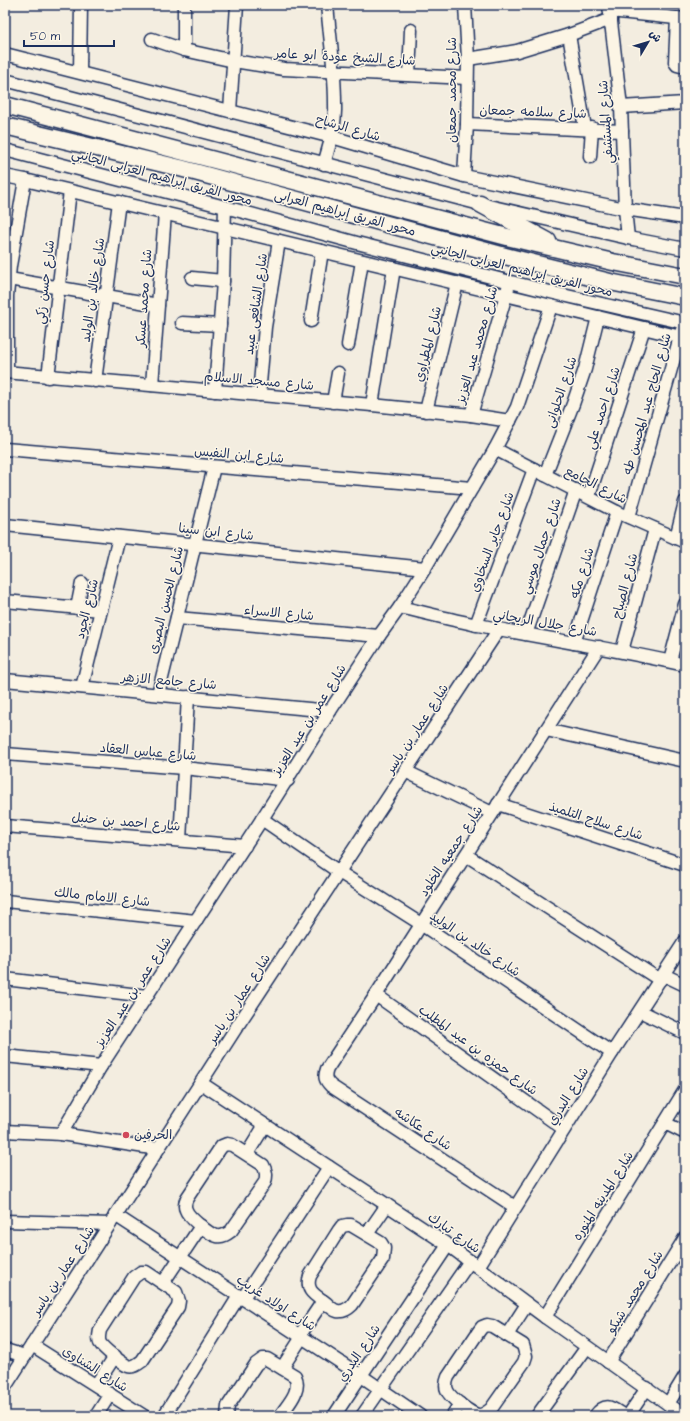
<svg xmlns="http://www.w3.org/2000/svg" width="690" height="1421" font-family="'Architects Daughter','Playpen Sans Arabic',sans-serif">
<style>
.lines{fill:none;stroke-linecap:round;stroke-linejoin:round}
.minor-casing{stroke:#1b2f5e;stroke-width:15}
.major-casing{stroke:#1b2f5e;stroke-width:19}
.minor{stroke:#fcf5e5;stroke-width:12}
.major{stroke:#fcf5e5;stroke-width:16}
.poi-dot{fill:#d1495b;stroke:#fcf5e5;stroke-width:1.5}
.labels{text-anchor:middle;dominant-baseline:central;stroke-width:3;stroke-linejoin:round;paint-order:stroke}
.street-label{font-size:13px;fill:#1b2f5e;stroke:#fcf5e5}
.poi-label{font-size:13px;fill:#1b2f5e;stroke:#fcf5e5;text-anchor:start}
</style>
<rect width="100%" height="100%" fill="#f3ede0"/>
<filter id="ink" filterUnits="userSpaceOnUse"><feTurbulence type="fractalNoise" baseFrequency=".025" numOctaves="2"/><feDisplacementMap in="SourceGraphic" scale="8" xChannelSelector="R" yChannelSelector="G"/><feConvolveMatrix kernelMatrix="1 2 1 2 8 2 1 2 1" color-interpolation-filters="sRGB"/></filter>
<g filter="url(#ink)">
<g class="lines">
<defs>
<g id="minor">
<polyline points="184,5 184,50"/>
<polyline points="609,5 621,107 625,209 628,238"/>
<polyline points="610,11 685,19"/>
<polyline points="677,18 675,62 677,65 685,67"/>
<polyline points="569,35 585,128"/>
<polyline points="152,39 184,50 234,61 284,69 467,78"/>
<polyline points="5,54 332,137 464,176 625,209 685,218"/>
<polyline points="468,59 517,51 569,35 611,19"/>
<polyline points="80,72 81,5"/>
<polyline points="409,75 411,30"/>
<polyline points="5,80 480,204 628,238 685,249"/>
<polyline points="621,107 685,103"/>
<polyline points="230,111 237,5"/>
<polyline points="467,124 622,131"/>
<polyline points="5,150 225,207 357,243 554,293 685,323"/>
<polyline points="590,157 592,128"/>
<path d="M324,164C330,144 336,124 335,103C335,70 330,38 327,5"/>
<polyline points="5,176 25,180 685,338"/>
<polyline points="464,176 467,124 468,59 465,5"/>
<polyline points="192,278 223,281"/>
<polyline points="9,279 158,305"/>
<polyline points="311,321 322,251"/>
<polyline points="182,323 220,325"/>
<polyline points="348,345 362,261"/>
<polyline points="5,372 372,405 471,415 510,421"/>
<polyline points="7,372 7,296 10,266 25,180"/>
<polyline points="48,377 70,191"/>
<polyline points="95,381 119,202"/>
<polyline points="152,385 165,213"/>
<polyline points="215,391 223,281 225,207"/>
<polyline points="259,395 265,327 279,241"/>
<polyline points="333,402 338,373"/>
<polyline points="372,405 394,268"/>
<polyline points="426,411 457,283"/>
<polyline points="471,415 508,288"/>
<polyline points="5,449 472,488"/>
<polyline points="495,449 617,512 685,542"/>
<polyline points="545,475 573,404 585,369 598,317"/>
<polyline points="589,496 644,328"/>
<polyline points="629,517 682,330"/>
<polyline points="5,525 425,568"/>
<polyline points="676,538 685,502"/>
<polyline points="5,601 101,610"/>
<path d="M400,607C426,613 452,620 478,625C547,639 616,649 685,665"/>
<polyline points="77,608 82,583"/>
<polyline points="177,618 379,636"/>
<polyline points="476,625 534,469"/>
<polyline points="526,634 576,490"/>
<polyline points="574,643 617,512"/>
<polyline points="622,651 655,529"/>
<polyline points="670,661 685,604"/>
<polyline points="5,680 330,711"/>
<polyline points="82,687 119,537"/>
<polyline points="158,694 214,467"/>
<polyline points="546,730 685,761"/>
<polyline points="5,754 184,768 288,780"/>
<polyline points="405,771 492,813"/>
<polyline points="498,804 685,865"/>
<polyline points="262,819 339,872 421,924 612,1053"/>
<polyline points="5,826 245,846"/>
<polyline points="180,840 188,697"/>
<polyline points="466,855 660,980"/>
<polyline points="5,901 196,921"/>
<polyline points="664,975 685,985"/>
<polyline points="5,979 147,996"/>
<polyline points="376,995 564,1129"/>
<polyline points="640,1011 685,1033"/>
<polyline points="5,1056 101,1066"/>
<polyline points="201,1083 448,1245 545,1317 685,1416"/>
<polyline points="665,1123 685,1133"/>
<polyline points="5,1131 61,1134 158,1149"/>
<polyline points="61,1134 101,1066 262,819 330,711 379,636 400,607 425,568 495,449 517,407 551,306"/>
<path d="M227,1144L232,1145L263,1165C266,1171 267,1175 265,1182L231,1231C227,1234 223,1237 217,1236C210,1235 188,1217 186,1210C184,1206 185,1202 187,1198L219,1150L222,1146Z"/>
<polyline points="247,1154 265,1125"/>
<path d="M515,1207L331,1086C325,1080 324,1077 327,1069L376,995L599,647"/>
<polyline points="115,1215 360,1375 420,1416"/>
<polyline points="5,1221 110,1224"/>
<path d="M347,1225H351L381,1243L384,1248L383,1259L352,1305C348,1309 343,1312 337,1311C333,1310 329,1306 326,1303C315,1295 305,1291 310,1276L339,1230L342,1226Z"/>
<polyline points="367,1234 387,1205"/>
<polyline points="478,1267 612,1053 685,941"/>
<path d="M141,1272H146L176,1292L179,1301L178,1307L142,1361C138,1364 133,1368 128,1366C122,1364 103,1348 100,1343C98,1339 99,1335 100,1330L134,1277Z"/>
<polyline points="163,1283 201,1226"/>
<polyline points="243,1298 329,1167"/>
<polyline points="545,1317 685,1090"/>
<path d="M487,1325L492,1326L523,1345L526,1356L524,1362L491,1409C487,1412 484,1415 479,1415C472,1415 449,1397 447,1390C445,1386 446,1382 448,1377L479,1331L482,1327Z"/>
<polyline points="300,1335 323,1301"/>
<polyline points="507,1335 527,1304"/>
<polyline points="32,1345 144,1416"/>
<polyline points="5,1350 25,1356"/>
<polyline points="608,1362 685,1238"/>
<polyline points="282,1368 302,1337"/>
<polyline points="96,1385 115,1356"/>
<polyline points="5,1387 236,1028 499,629"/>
<polyline points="668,1404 685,1376"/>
<polyline points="96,1416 110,1394"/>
<polyline points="164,1416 239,1296"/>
<path d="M227,1416L228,1406L256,1364L263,1359H267L295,1376C302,1391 288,1404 280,1416"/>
<polyline points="334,1416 448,1245"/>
<polyline points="362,1416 470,1261"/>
<polyline points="452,1416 460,1404"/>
<polyline points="537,1416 587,1347"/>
<path d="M595,1416C606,1401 612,1408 624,1416"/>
<polyline points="628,1416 647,1388"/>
</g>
<g id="major">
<polyline points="5,105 511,238 613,262 685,276"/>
<polyline points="5,126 180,168 505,256 610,282 685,297"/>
<polyline points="480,204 548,241"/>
</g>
</defs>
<use href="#minor" class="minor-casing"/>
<use href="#major" class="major-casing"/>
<use href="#minor" class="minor"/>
<use href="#major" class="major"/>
</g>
</g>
<circle class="poi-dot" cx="126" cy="1135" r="4"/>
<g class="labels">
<g class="street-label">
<text transform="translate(345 57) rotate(3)">شارع الشيخ عودة ابو عامر</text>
<text transform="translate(452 90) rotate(-90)">شارع محمد جمعان</text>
<text transform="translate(533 112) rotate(2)">شارع سلامه جمعان</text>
<text transform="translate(606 122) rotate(-94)">شارع المستشفي</text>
<text transform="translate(348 128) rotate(16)">شارع الرشاح</text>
<text transform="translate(162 177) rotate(15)">محور الفريق إبراهيم العرابى الجانبي</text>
<text transform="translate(345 213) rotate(15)">محور الفريق إبراهيم العرابى</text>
<text transform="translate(522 270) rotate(14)">محور الفريق إبراهيم العرابى الجانبي</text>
<text transform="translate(45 282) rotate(-83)">شارع حسن زكي</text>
<text transform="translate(93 290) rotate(-82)">شارع خالد بن الوليد</text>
<text transform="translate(144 298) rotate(-86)">شارع محمد عسكر</text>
<text transform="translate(256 304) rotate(-82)">شارع الشافعى عبيد</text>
<text transform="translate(428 344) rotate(-76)">شارع المطراوي</text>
<text transform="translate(477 345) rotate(-74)">شارع محمد عبد العزيز</text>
<text transform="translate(259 381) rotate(5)">شارع مسجد الاسلام</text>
<text transform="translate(561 392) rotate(-71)">شارع الحلوانى</text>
<text transform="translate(647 404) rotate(-74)">شارع الحاج عبد المحسن طه</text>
<text transform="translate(603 408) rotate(-72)">شارع احمد علي</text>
<text transform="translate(239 455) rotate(5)">شارع ابن النفيس</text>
<text transform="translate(596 485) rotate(27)">شارع الجامع</text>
<text transform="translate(216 532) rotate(6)">شارع ابن سينا</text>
<text transform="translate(492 542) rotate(-70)">شارع جابر السخاوي</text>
<text transform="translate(541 546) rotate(-71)">شارع جمال موسي</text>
<text transform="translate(582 573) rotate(-72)">شارع مكه</text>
<text transform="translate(625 586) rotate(-75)">شارع الصباح</text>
<text transform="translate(166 600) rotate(-76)">شارع الحسن البصرى</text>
<text transform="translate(87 609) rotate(-76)">شارع الجود</text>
<text transform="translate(279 613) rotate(5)">شارع الاسراء</text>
<text transform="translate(545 623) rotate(10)">شارع جلال الريحاني</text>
<text transform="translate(169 681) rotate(5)">شارع جامع الازهر</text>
<text transform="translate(309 720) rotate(-58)">شارع عمر بن عبد العزيز</text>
<text transform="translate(417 729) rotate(-57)">شارع عمار بن ياسر</text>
<text transform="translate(148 752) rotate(5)">شارع عباس العقاد</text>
<text transform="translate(596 821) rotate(18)">شارع سلاح التلميذ</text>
<text transform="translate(126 822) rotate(5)">شارع احمد بن حنبل</text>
<text transform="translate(451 851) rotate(-57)">شارع جمعيه الخلود</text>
<text transform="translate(102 897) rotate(6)">شارع الامام مالك</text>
<text transform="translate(475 944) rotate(34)">شارع خالد بن الوليد</text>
<text transform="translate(133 992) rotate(-57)">شارع عمر بن عبد العزيز</text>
<text transform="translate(239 999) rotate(-57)">شارع عمار بن ياسر</text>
<text transform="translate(478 1050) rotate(36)">شارع حمزه بن عبد المطلب</text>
<text transform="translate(568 1096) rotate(-58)">شارع البدري</text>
<text transform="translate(423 1129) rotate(34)">شارع عكاشه</text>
<text transform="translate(603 1196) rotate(-58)">شارع المدينه المنوره</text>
<text transform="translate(454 1233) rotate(35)">شارع تبارك</text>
<text transform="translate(63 1271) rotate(-57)">شارع عمار بن ياسر</text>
<text transform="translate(635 1292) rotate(-58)">شارع محمد شيكو</text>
<text transform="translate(276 1303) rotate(33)">شارع اولاد غريب</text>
<text transform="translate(359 1353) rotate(-56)">شارع البدري</text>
<text transform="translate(95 1369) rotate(32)">شارع الشناوى</text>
</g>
<g class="poi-label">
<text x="134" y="1135">الحرفين</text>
</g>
</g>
<rect width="690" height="1421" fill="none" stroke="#fcf5e5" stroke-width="20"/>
<rect x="10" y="10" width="670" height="1401" fill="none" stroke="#1b2f5e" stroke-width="1.5" filter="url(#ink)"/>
<g transform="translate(648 42) rotate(52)" stroke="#fcf5e5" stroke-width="3" paint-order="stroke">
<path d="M0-3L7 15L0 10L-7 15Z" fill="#1b2f5e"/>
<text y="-6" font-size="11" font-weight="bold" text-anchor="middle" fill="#1b2f5e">ش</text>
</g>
<path d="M24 40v6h90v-6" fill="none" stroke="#1b2f5e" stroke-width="2"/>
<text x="30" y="40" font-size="12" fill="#1b2f5e" stroke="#fcf5e5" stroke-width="3" paint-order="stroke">50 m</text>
</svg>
